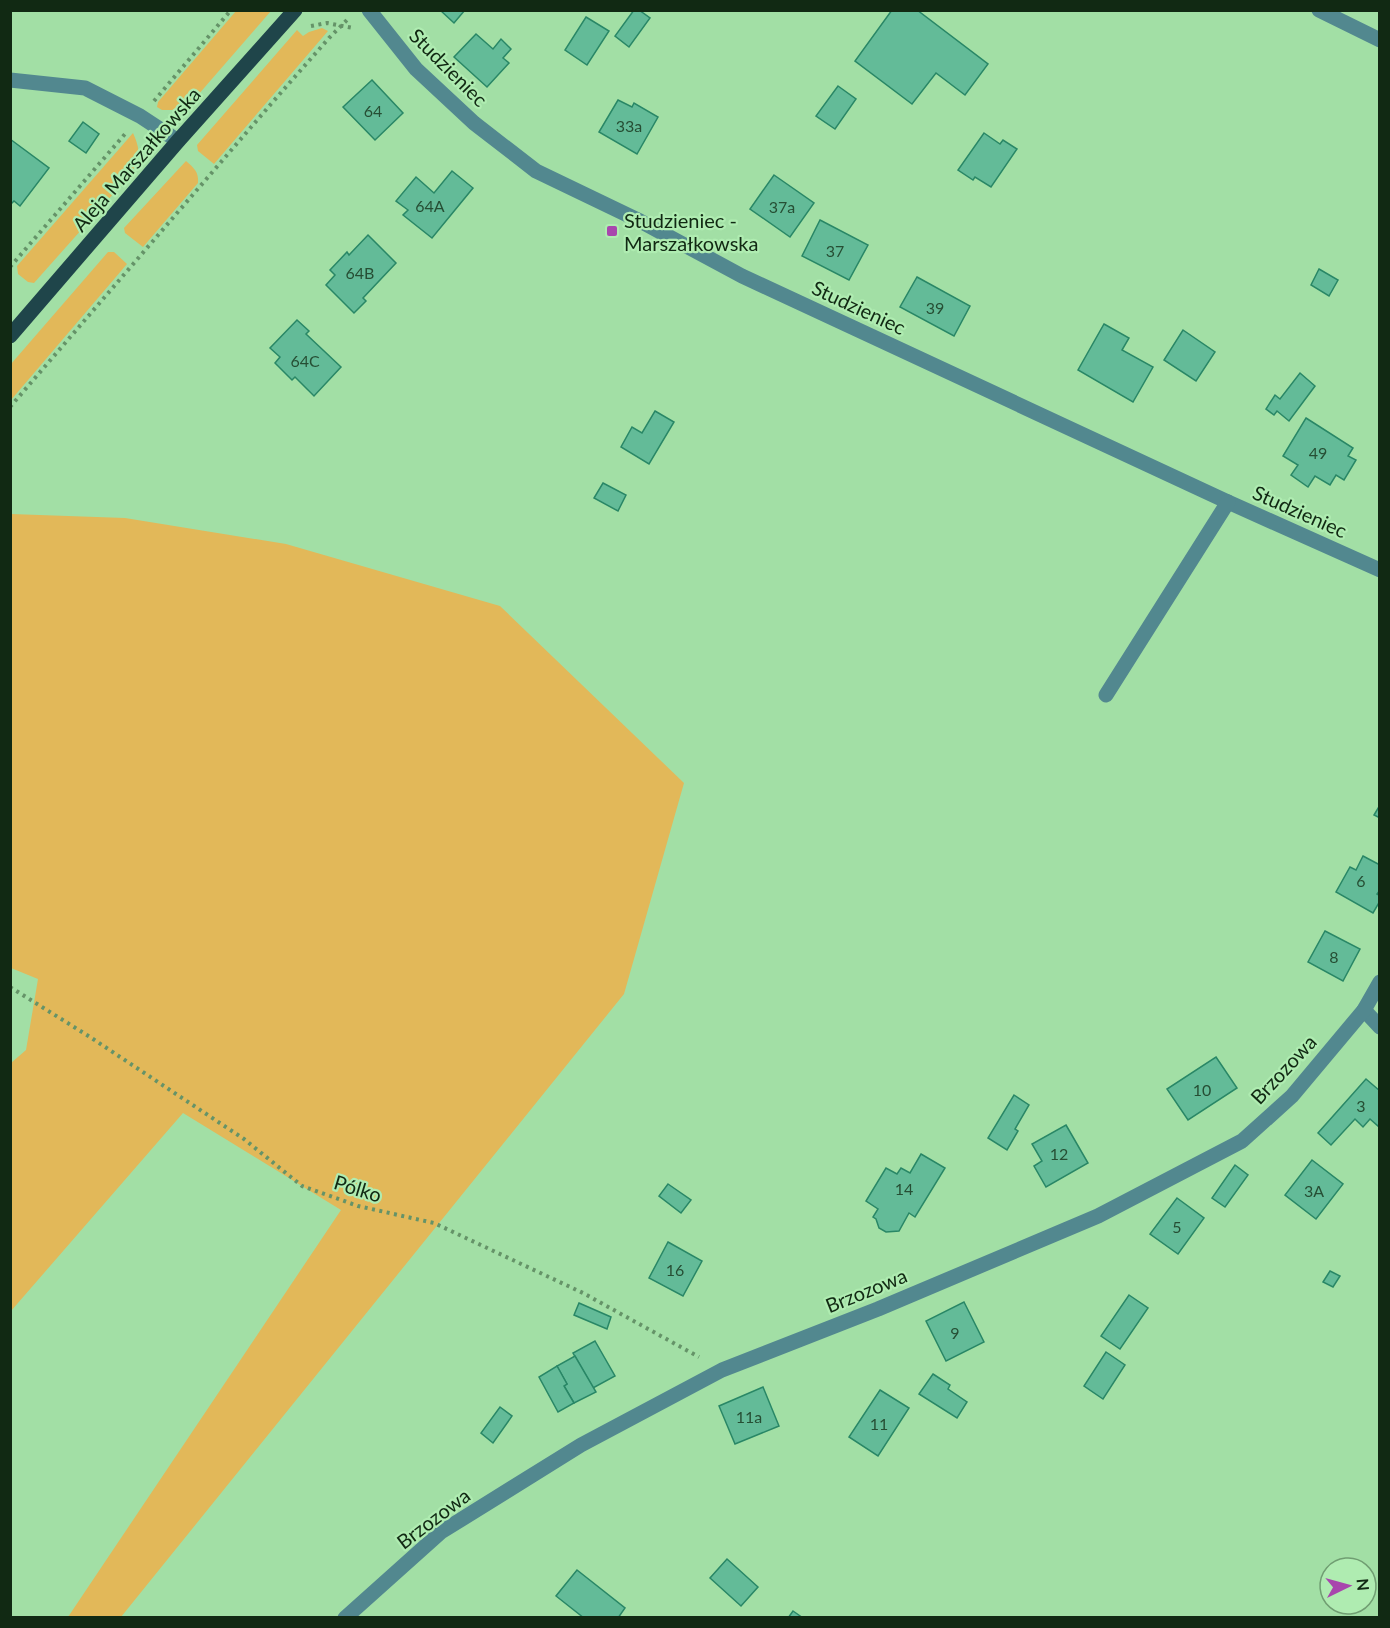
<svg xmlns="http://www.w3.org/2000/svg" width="1390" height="1628" font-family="Lato,sans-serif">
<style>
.green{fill:#e2b859}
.building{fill:#63bb98;stroke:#298766;stroke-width:1.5}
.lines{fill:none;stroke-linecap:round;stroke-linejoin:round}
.path{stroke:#659368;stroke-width:4;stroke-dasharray:3 4.5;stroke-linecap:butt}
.minor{stroke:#52888f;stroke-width:15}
.major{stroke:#1f454a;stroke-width:15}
.poi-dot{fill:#a846ad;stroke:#afecb1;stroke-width:2}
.labels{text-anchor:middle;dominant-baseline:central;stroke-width:4.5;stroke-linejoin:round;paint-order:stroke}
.number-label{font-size:16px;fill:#264e34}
.street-label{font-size:20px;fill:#112913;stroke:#afecb1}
.poi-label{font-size:20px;fill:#112913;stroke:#afecb1;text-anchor:start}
</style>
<rect width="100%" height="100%" fill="#a2dfa5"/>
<g class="green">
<polygon points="236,11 271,11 191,103 172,110 162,110 157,107 158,102"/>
<polygon points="322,28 328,31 214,164 198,151 197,145 297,30 303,36 309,32"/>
<path d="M133,133C141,151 140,157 131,174L34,283L28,282L18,274L17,266Z"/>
<path d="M186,161C194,168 199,172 198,183L143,247L125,233L124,228Z"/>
<polygon points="108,252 114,252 127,264 11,400 11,364"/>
<polygon points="11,514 125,518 286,544 500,606 684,783 624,994 121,1617 68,1617 341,1210 183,1113 11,1311 11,1063 26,1050 38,979 11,968"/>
</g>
<g class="building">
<polygon points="440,10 465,10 454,23"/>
<polygon points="634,10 639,10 650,18 629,47 615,36"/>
<polygon points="892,10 917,10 988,64 965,95 936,73 912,104 855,61"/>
<polygon points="586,17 609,31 587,65 565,50"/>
<polygon points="476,34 493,49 501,39 511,49 503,58 509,63 487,87 454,57"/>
<polygon points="372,80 403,113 375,140 343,107"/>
<polygon points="838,86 856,99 835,129 816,116"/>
<polygon points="618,100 632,107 634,103 658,117 637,154 599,132"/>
<polygon points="83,122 99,134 86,153 69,141"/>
<polygon points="984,133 1000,144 1003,140 1017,149 991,187 975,177 973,180 958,170"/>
<polygon points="10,139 49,168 20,206 14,201 10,205"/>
<polygon points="452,171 473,188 432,238 403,215 408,210 396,201 416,177 434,193"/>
<polygon points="774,175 814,203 790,237 750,209"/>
<polygon points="820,220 868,245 849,280 802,256"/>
<polygon points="368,235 396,263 363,298 366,301 354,313 326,285 335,275 330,270 347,252 349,255"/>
<polygon points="1319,269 1338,280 1329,296 1311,285"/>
<polygon points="917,277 970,306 954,336 900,307"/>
<polygon points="297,320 309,331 306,334 341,367 314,396 295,377 292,380 275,363 280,357 270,348"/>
<polygon points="1104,324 1129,338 1122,350 1153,367 1133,402 1078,370"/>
<polygon points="1183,330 1215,352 1196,381 1164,360"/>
<polygon points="1300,373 1315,386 1289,421 1277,411 1274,415 1266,409 1275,395 1280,399"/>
<polygon points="655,411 674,422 649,464 621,447 632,427 642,433"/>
<polygon points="1306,418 1353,448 1348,456 1356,460 1344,480 1336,475 1330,485 1315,476 1308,487 1291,475 1298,465 1283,456"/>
<polygon points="603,483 626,495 618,511 594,498"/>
<polygon points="1380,805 1380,818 1374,815"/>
<polygon points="1363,856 1380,865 1380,890 1377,894 1380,896 1380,901 1373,913 1336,892 1350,867 1356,870"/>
<polygon points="1325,931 1360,949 1343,981 1308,962"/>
<polygon points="1216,1057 1237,1088 1188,1120 1167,1089"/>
<polygon points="1366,1079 1380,1091 1380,1123 1378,1126 1370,1119 1363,1127 1355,1119 1331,1145 1318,1133"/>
<polygon points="1014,1095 1029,1105 1015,1129 1018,1131 1007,1150 988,1138"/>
<polygon points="1066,1125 1088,1163 1046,1187 1034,1166 1042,1161 1032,1144"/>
<polygon points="921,1154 945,1168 915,1217 909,1213 899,1231 886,1232 879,1228 876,1219 873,1217 878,1209 866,1201 886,1168 897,1174 901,1168 910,1173"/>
<polygon points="1312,1160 1343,1184 1316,1219 1285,1195"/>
<polygon points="1235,1165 1248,1175 1225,1207 1212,1198"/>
<polygon points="668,1184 691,1200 681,1213 659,1196"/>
<polygon points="1177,1198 1204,1218 1178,1254 1150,1234"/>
<polygon points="668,1242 702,1261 683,1296 649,1278"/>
<polygon points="1330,1271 1340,1276 1333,1287 1323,1282"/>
<polygon points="1129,1295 1148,1308 1120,1349 1101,1336"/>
<polygon points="964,1302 984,1342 946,1361 926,1321"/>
<polygon points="579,1303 611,1317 607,1329 574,1315"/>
<polygon points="595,1341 615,1376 593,1388 573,1353"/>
<polygon points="1106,1352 1125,1365 1103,1399 1084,1386"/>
<polygon points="575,1356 596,1392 574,1403 564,1386 567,1384 557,1366"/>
<polygon points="557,1366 567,1384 564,1386 574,1403 558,1412 539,1377"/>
<polygon points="933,1374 950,1385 948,1389 967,1402 957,1418 919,1394"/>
<polygon points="763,1387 779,1426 735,1444 719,1406"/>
<polygon points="880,1390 909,1408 878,1456 849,1437"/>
<polygon points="500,1407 512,1416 493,1443 481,1433"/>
<polygon points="727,1559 758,1587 741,1606 710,1578"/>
<polygon points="577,1570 625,1608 618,1618 584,1618 556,1596"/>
<polygon points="793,1611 803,1618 788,1618"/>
</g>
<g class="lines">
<g class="path">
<polyline points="311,26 327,23 353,28"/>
<polyline points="154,101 231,10"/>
<polyline points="10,267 125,134"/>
<polyline points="10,407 271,104 329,38 350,17"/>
<polyline points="10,987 90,1037 244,1139 302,1186 358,1206 434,1223 583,1293 699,1357"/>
</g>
<g class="minor">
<polyline points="369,10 416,69 474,123 536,171 640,221 742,276 1228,502 1380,570"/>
<polyline points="1319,10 1380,40"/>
<polyline points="10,80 85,88 140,116 178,141"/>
<polyline points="1106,695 1228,502"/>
<polyline points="1364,1010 1380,1027"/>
<polyline points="345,1618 441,1532 581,1445 722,1370 878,1309 1098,1216 1242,1141 1292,1096 1364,1010 1380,982"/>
</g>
<polyline class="major" points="10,336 178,141 295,10"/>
</g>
<rect class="poi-dot" x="606" y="225" width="12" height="12" rx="3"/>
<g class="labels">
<g class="number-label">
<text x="373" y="110">64</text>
<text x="629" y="125">33a</text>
<text x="430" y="205">64A</text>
<text x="782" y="206">37a</text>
<text x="835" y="250">37</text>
<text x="360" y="272">64B</text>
<text x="935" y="307">39</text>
<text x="305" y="360">64C</text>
<text x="1318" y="452">49</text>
<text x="1361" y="880">6</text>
<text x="1334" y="956">8</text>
<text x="1202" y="1089">10</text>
<text x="1361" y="1105">3</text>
<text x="1059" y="1153">12</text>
<text x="904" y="1188">14</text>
<text x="1314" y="1190">3A</text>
<text x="1177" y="1226">5</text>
<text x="675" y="1269">16</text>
<text x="955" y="1332">9</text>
<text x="749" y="1416">11a</text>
<text x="879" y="1423">11</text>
</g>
<g class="street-label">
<text transform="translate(449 67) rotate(45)">Studzieniec</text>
<text transform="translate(136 159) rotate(-49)">Aleja Marszałkowska</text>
<text transform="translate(859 307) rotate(25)">Studzieniec</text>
<text transform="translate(1300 511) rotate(24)">Studzieniec</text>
<text transform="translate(1283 1069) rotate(-47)">Brzozowa</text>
<text transform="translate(358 1188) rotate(17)">Pólko</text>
<text transform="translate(866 1290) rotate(-22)">Brzozowa</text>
<text transform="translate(433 1518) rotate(-37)">Brzozowa</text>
</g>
<g class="poi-label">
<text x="624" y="220">Studzieniec -<tspan x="624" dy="23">Marszałkowska</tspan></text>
</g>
</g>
<rect width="1390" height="1628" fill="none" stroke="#112913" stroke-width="24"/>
<g transform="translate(1348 1586) rotate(85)"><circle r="28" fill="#afecb1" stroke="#709e72" stroke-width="1.5"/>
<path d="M0-4.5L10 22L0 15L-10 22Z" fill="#a846ad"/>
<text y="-9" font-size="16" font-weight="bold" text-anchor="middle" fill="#112913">N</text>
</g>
</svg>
